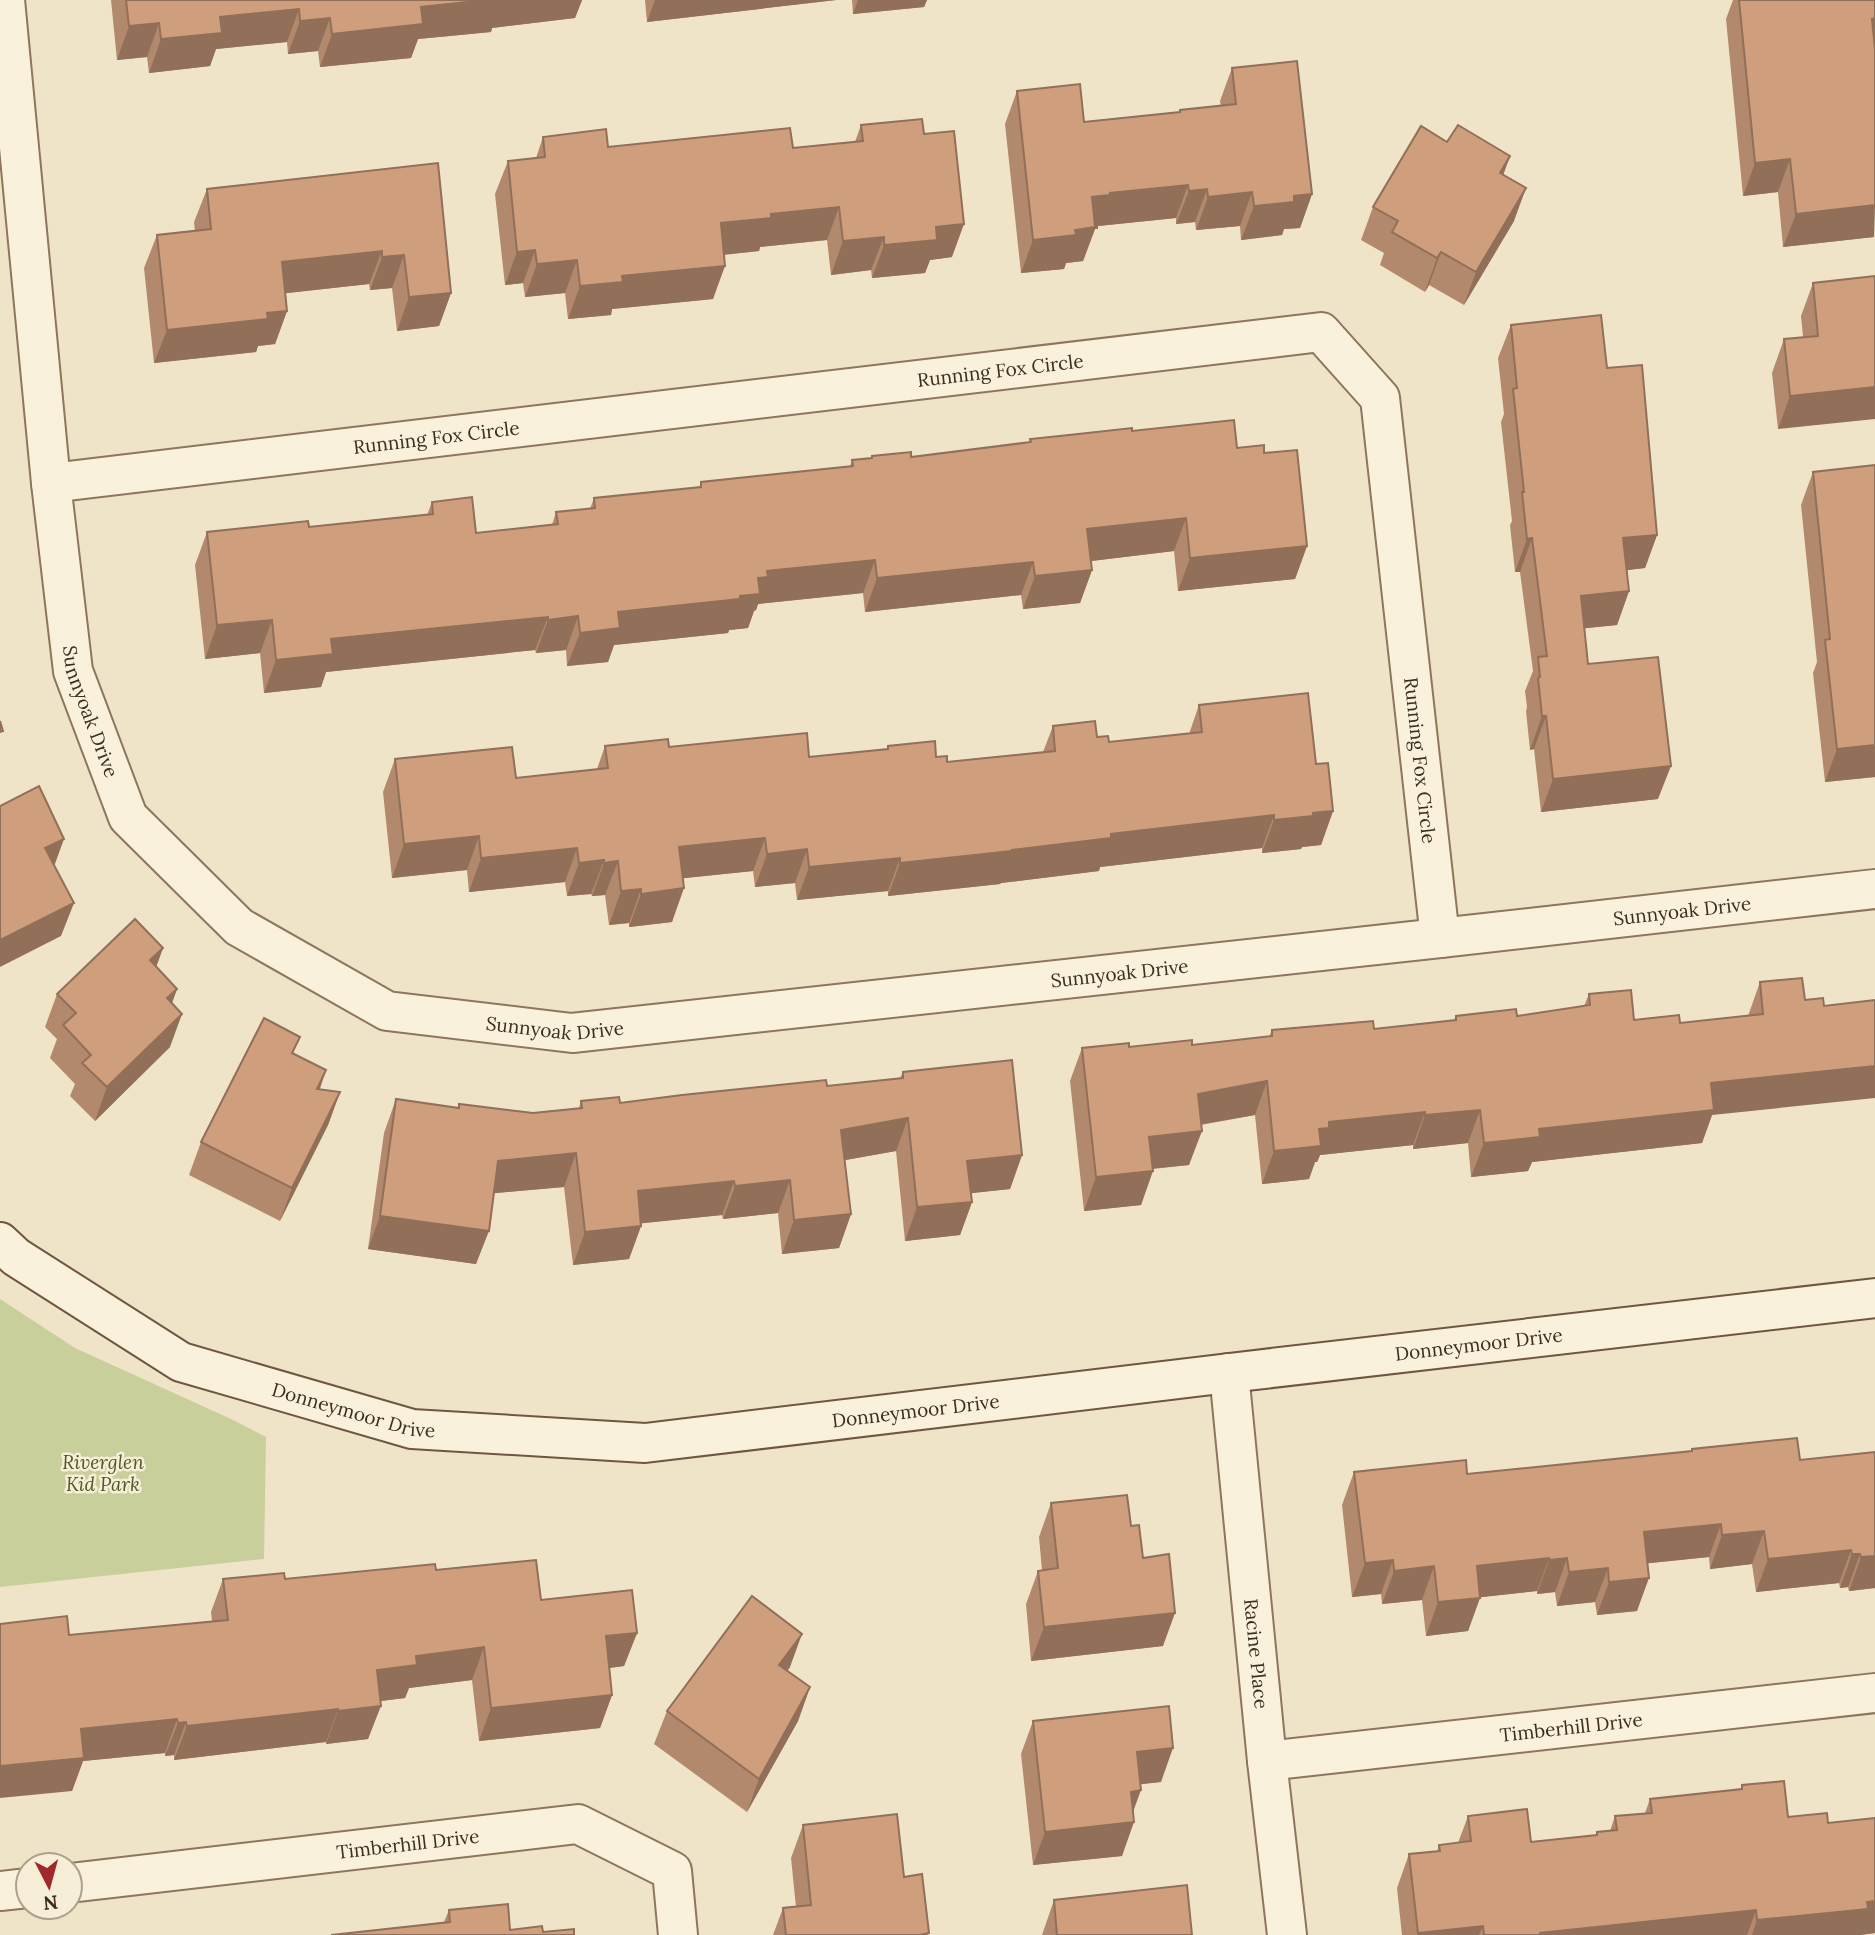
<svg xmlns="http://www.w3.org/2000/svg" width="1875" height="1935" font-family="Lora,serif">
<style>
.green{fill:#c9cf9b}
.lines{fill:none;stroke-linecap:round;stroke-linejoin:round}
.street-casing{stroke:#8d765c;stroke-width:42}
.secondary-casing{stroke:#6f573f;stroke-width:42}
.street{stroke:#faf1dc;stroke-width:38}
.secondary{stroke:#faf1dc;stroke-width:38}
.wall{fill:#b2896c}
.shaded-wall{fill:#916f58}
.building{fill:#cf9f7d;stroke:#916f58;stroke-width:2}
.labels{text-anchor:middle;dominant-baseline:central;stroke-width:5;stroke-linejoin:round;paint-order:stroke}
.street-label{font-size:19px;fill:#3d2e20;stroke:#f7eed8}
.park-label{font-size:19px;font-style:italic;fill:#4d5a26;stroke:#f7eed8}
</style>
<rect width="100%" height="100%" fill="#f0e4c8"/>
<polygon class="green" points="0,1299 75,1348 231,1419 266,1437 264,1559 0,1587"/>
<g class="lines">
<defs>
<g id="street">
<path id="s1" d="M5,0L51,483L73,671L128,817L239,927L387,1011L572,1033L1440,938L1875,889"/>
<path id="s2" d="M51,483L1321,332L1380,398L1440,938"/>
<path id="s3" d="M1229,1373L1267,1761L1287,1935"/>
<path id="s4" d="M1267,1761L1875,1693"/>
<path id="s5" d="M70,1883L578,1824L672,1871L678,1935"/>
<polyline points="0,1891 28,1888"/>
</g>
<g id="secondary">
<path id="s6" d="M0,1242L16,1257L181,1362L412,1429L645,1443L1229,1373L1875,1298"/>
</g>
</defs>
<use href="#street" class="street-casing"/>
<use href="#secondary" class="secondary-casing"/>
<use href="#street" class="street"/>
<use href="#secondary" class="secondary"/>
</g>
<g class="wall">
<polygon points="111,0 582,0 575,18 492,28 491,32 418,39 411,58 320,67 318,51 288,54 287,42 216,49 210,66 149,73 147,57 117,60"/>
<polygon points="645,0 836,0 647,22"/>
<polygon points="852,0 927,0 924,7 853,14"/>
<polygon points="1733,0 1875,0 1874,237 1783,247 1778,192 1743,196 1726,19"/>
<polygon points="1232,68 1312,194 1300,228 1284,229 1282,235 1241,240 1240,226 1196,230 1195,222 1176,224 1176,218 1098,226 1098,229 1095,229 1083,261 1066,263 1064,269 1021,273 1005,124 1017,91 1084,122 1179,112 1180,110 1221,106 1220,101"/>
<polygon points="861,125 924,134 952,257 930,260 925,273 872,278 871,270 831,275 827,240 760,247 759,251 724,255 713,299 612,309 611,315 568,319 565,293 525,297 523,283 505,285 495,194 508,161 536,158 543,137 608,147 793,148 855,142"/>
<polygon points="1447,142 1510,156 1503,175 1514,221 1464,305 1429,285 1425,292 1380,265 1384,253 1361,240 1373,207"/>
<polygon points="438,163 451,293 439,326 397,331 392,288 370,290 369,284 286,293 287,311 275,344 258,346 256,352 154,363 144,268 157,235 195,231 194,222 207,189"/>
<polygon points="1875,276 1778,429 1772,373 1784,339 1803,337 1801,316 1813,283"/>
<polygon points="1511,325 1607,368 1657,535 1645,568 1627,570 1629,591 1617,625 1584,628 1588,664 1658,799 1541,812 1534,749 1530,750 1526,711 1527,707 1525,691 1533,671 1520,572 1515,572 1510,525 1512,521 1501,422 1504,414 1498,358"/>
<polygon points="1132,431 1264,453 1307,546 1295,579 1178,591 1174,551 1091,561 1092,570 1080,603 1023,609 1021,595 865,612 863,593 758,604 756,610 754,611 748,628 729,630 728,633 614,645 608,662 567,666 566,650 536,653 535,650 326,672 321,687 264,693 260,653 205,659 195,565 207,532 309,527 427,515 432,502 476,533 552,525 556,512 590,509 594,498 699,487 701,482 850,467 852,460 871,458 872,456 911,457 1029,442 1030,439"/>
<polygon points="1875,465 1875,777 1825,782 1813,673 1817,662 1801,505 1813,472"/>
<polygon points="1199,705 1316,764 1333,811 1321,845 1302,847 1301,849 1262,853 1262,848 1100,867 1099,871 1001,883 1000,884 888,896 888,891 797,900 795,883 755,887 753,871 683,878 672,922 629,927 629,923 609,925 605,895 592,896 591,894 567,896 565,882 469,892 467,870 392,878 383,792 395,759 516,778 597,769 605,746 669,747 809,757 887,749 888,746 936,757 947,762 1043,752 1053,726 1097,737 1109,742 1189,734"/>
<polygon points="163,948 156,967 177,989 172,1003 170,1047 95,1121 70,1096 75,1084 50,1058 57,1039 45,1027 57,994"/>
<polygon points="1802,978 1712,1115 1702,1143 1532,1162 1528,1171 1471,1177 1468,1143 1413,1149 1413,1145 1320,1155 1317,1162 1315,1162 1309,1179 1262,1184 1255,1115 1201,1125 1189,1165 1153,1169 1141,1205 1084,1211 1070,1081 1082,1048 1192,1045 1269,1037 1272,1030 1374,1029 1454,1020 1456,1016 1517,1016 1584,1006 1589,994 1634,1020 1680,1023 1748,1016 1760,982"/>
<polygon points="294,1054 326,1070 320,1089 340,1092 328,1125 280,1221 189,1175 201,1142"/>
<polygon points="903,1072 1022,1155 1010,1189 971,1193 972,1202 960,1235 905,1241 896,1151 845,1160 851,1214 839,1248 782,1254 778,1213 723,1219 722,1215 641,1223 641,1226 629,1259 573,1265 564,1187 494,1193 476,1264 368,1249 384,1133 396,1099 458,1108 459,1104 533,1113 579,1108 581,1101 620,1103 827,1086 900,1078"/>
<polygon points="1692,1449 1800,1460 1875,1452 1875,1588 1849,1591 1848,1587 1840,1588 1839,1583 1756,1592 1752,1564 1710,1569 1709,1557 1648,1563 1637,1611 1597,1615 1595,1602 1557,1606 1555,1592 1537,1594 1537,1591 1480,1597 1468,1631 1426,1636 1422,1600 1382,1604 1381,1594 1352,1597 1342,1505 1354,1472 1467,1474 1691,1451"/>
<polygon points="1051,1503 1131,1526 1143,1558 1163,1646 1031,1661 1026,1604 1038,1571 1042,1570 1039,1537"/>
<polygon points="436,1570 541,1600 637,1633 624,1666 609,1668 612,1695 600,1728 479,1741 472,1680 409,1688 405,1698 380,1701 368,1739 326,1744 326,1742 174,1760 174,1755 165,1756 165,1753 83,1761 72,1791 69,1635 212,1621 211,1612 223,1579 285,1579"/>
<polygon points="790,1667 787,1671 810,1687 798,1721 747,1812 654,1744 667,1711"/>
<polygon points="1033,1721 1161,1782 1140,1784 1122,1856 1033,1865 1021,1754"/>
<polygon points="1742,1785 1788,1817 1828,1823 1875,1818 1875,1933 1860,1935 1402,1935 1397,1888 1409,1854 1437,1852 1439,1845 1458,1843 1468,1816 1531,1842 1596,1835 1597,1832 1610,1831 1615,1816 1645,1813 1650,1799 1741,1789"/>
<polygon points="803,1825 904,1877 929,1933 928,1935 773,1935 783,1908 796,1907 791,1858"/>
<polygon points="1054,1900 1192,1935 1042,1935"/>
<polygon points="449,1910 510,1930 543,1932 331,1935 444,1922"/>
</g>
<g class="shaded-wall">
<polygon points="487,0 582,0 575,18 492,28 491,32 418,39 411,58 320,67 332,34 421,7"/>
<polygon points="655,0 836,0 647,22"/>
<polygon points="858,0 927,0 924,7 853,14"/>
<polygon points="299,9 287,42 216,49 210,66 149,73 161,39 220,17"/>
<polygon points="330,18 318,51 288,54 300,21"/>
<polygon points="1875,18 1875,37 1870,51 1872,19"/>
<polygon points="159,23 147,57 117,60 129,26"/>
<polygon points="1510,156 1498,189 1500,173"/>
<polygon points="1790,159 1778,192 1743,196 1755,163"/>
<polygon points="1188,185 1176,218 1098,226 1098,229 1095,229 1083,261 1066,263 1064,269 1021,273 1033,240 1075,230 1092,197 1110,193"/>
<polygon points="1526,188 1514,221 1464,305 1476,272"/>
<polygon points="1207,189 1195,222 1176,224 1189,191"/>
<polygon points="1252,192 1240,226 1196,230 1208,197"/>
<polygon points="1312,194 1300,228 1284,229 1282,235 1241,240 1254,206 1294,196"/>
<polygon points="1875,205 1874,237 1783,247 1796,214"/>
<polygon points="839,207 827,240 760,247 759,251 709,256 721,223 771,214"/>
<polygon points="964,224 952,257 930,260 925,273 872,278 884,245 936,227"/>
<polygon points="884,237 871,270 831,275 843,241"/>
<polygon points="535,250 523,283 505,285 517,252"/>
<polygon points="382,251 369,284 270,295 282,262"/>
<polygon points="1441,252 1429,285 1425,292 1437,258"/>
<polygon points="404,255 392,288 370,290 382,257"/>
<polygon points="577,260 565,293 525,297 537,264"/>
<polygon points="725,266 713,299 612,309 611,315 568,319 580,286 622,276"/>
<polygon points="451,293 439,326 397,331 409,297"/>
<polygon points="287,311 275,344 258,346 256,352 154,363 167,330 267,313"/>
<polygon points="1875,387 1875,419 1778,429 1790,396"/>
<polygon points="1186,518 1174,551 1075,563 1087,529"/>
<polygon points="1657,535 1645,568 1611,572 1623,538"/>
<polygon points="1532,538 1520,572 1515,572 1527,539"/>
<polygon points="1307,546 1295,579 1178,591 1190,558"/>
<polygon points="875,560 863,593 758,604 756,610 754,611 748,628 729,630 728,633 614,645 608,662 567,666 580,633 618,612 740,596 758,578 767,571"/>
<polygon points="1033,562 1021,595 865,612 877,578"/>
<polygon points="1092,570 1080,603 1023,609 1035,576"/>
<polygon points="1629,591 1617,625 1569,630 1581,596"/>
<polygon points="578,616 566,650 536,653 548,620"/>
<polygon points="548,617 535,650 326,672 321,687 264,693 276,660 331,639"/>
<polygon points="272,620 260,653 205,659 217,625"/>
<polygon points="1542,716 1546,716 1534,749 1530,750"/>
<polygon points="1875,745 1875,777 1825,782 1837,749"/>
<polygon points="1671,766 1658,799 1541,812 1553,779"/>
<polygon points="1333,811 1321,845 1302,847 1301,849 1262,853 1274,820"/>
<polygon points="1274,815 1262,848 1100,867 1099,871 1001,883 1000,884 888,896 900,863 1012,850 1111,834"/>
<polygon points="479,836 467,870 392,878 404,844"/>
<polygon points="765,838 753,871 667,880 679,847"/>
<polygon points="64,839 52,872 45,848"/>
<polygon points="577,848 565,882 469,892 481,858"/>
<polygon points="807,849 795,883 755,887 767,854"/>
<polygon points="900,858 888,891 797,900 809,867"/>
<polygon points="604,860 591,894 567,896 579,863"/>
<polygon points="618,861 605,895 592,896 604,863"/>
<polygon points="684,888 672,922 629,927 641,894"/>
<polygon points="641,889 629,923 609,925 621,891"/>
<polygon points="74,903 61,936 0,967 0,940"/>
<polygon points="163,948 151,981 150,960"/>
<polygon points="177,989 165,1022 167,998"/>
<polygon points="182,1014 170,1047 95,1121 107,1087"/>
<polygon points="1875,1066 1875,1098 1712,1115 1702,1143 1532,1162 1528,1171 1471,1177 1484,1143 1711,1083"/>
<polygon points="326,1070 314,1104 317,1089"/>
<polygon points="1267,1081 1255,1115 1185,1127 1198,1094"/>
<polygon points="340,1092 328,1125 280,1221 292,1188"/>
<polygon points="1480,1110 1468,1143 1413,1149 1425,1115"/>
<polygon points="1425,1112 1413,1145 1320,1155 1317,1162 1315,1162 1309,1179 1262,1184 1274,1151 1319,1129 1329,1122"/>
<polygon points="908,1118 896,1151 829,1163 841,1130"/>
<polygon points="1202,1131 1189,1165 1137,1170 1149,1137"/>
<polygon points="576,1153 564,1187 486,1194 498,1161"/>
<polygon points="1022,1155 1010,1189 955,1195 967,1161"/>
<polygon points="1153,1171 1141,1205 1084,1211 1096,1177"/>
<polygon points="790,1180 778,1213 723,1219 735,1186"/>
<polygon points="734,1181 722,1215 626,1225 638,1191"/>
<polygon points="972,1202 960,1235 905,1241 917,1207"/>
<polygon points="851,1214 839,1248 782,1254 794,1220"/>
<polygon points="380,1216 489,1231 476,1264 368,1249"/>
<polygon points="641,1226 629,1259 573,1265 585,1232"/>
<polygon points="1721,1524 1709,1557 1632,1565 1644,1532"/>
<polygon points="1764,1531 1752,1564 1710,1569 1722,1535"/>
<polygon points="1851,1550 1839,1583 1756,1592 1768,1559"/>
<polygon points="1852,1554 1860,1554 1848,1587 1840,1588"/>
<polygon points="1875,1556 1875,1588 1849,1591 1861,1557"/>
<polygon points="1549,1558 1537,1591 1465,1599 1477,1566"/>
<polygon points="1567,1558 1555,1592 1537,1594 1549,1560"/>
<polygon points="1393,1560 1381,1594 1352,1597 1365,1563"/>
<polygon points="1434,1566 1422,1600 1382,1604 1394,1571"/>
<polygon points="1608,1568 1595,1602 1557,1606 1569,1572"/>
<polygon points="1649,1578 1637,1611 1597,1615 1609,1582"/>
<polygon points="1480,1598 1468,1631 1426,1636 1438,1602"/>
<polygon points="1175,1613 1163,1646 1031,1661 1044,1627"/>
<polygon points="637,1633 624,1666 594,1670 606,1636"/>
<polygon points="802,1634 790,1667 767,1698 779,1665"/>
<polygon points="484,1647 472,1680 409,1688 405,1698 365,1703 377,1670 416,1656"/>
<polygon points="810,1687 798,1721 747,1812 759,1779"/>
<polygon points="612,1695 600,1728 479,1741 491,1708"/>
<polygon points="381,1706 368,1739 326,1744 338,1711"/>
<polygon points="338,1709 326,1742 174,1760 187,1726"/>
<polygon points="177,1719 165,1753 83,1761 72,1791 0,1798 0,1766 81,1729"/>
<polygon points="186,1722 174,1755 165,1756 178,1723"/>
<polygon points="1173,1748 1161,1782 1125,1786 1137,1752"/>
<polygon points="1141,1790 1129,1823 1134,1822 1122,1856 1033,1865 1045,1832 1131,1792"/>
<polygon points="1875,1901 1875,1933 1860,1935 1752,1935 1757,1920"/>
<polygon points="1756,1910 1747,1935 1539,1935 1540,1933"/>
<polygon points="1483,1926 1479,1935 1417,1935 1418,1933"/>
</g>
<g class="building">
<polygon points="126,0 487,0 421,7 423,24 332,34 330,18 300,21 299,9 220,17 222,33 161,39 159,23 129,26"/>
<polygon points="1739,0 1875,0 1875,18 1872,19 1875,49 1875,205 1796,214 1790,159 1755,163"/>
<polygon points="1297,61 1312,194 1294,196 1294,202 1254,206 1252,192 1208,197 1207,189 1189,191 1188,185 1110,193 1110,195 1092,197 1095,227 1075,230 1076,235 1033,240 1017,91 1080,84 1084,122 1180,112 1180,110 1236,104 1232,68"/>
<polygon points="922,119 924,134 954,131 964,224 936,227 937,240 884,245 884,237 843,241 839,207 771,214 771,218 721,223 725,266 622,276 623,282 580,286 577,260 537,264 535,250 517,252 508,161 545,157 543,137 606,129 608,147 790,128 793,148 863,141 861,125"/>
<polygon points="1458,125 1510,156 1500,173 1526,188 1476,272 1441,252 1437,258 1392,232 1398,221 1373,207 1421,126 1447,142"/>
<polygon points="438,163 451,293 409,297 404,255 382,257 382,251 282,262 287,311 267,313 268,319 167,330 157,235 211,229 207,189"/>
<polygon points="1875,276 1875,387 1790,396 1784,339 1818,336 1813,283"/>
<polygon points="1601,315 1607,368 1642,365 1657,535 1623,538 1629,591 1581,596 1588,664 1658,657 1671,766 1553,779 1546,716 1542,716 1538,678 1540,677 1538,657 1547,656 1532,538 1527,539 1522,492 1524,492 1513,389 1517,388 1511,325"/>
<polygon points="1234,420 1237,448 1264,445 1264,453 1297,450 1307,546 1190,558 1186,518 1087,529 1092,570 1035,576 1033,562 877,578 875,560 767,571 768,577 758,578 760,594 740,596 740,599 618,612 620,628 580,633 578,616 548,620 548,617 331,639 333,654 276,660 272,620 217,625 207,532 308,521 309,527 433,514 432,502 472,497 476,533 558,524 556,512 595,508 594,498 701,487 701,482 853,466 852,460 872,458 872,456 911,452 911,457 1031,442 1030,439 1069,435 1132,428 1132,431"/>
<polygon points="1875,465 1875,745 1837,749 1825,640 1830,639 1813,472"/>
<polygon points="1308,693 1316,764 1328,763 1333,811 1313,813 1313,816 1274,820 1274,815 1111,834 1111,838 1012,850 1012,851 900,863 900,858 809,867 807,849 767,854 765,838 679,847 684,888 641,894 641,889 621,891 618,861 604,863 604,860 579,863 577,848 481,858 479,836 404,844 395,759 512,747 516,778 608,768 605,746 668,739 669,747 807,733 809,757 888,749 888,746 935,741 936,757 947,756 947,762 1055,751 1053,726 1095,721 1097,737 1108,736 1109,742 1202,732 1199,705"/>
<polygon points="0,721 3,731 0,732"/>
<polygon points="39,786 64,839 45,848 74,903 0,940 0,806"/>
<polygon points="135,919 163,948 150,960 177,989 167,998 182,1014 107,1087 82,1063 91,1055 63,1025 76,1013 57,994"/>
<polygon points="1802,978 1805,1000 1823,998 1824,1006 1875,1000 1875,1066 1711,1083 1714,1110 1539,1129 1540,1137 1484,1143 1480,1110 1425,1115 1425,1112 1329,1122 1329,1128 1319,1129 1321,1146 1274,1151 1267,1081 1198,1094 1202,1131 1149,1137 1153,1171 1096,1177 1082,1048 1129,1043 1129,1047 1192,1040 1192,1045 1272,1036 1272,1030 1373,1021 1374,1029 1456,1020 1456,1016 1516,1009 1517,1016 1590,1005 1589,994 1631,990 1634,1020 1679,1015 1680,1023 1763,1014 1760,982"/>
<polygon points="264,1018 300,1037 292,1053 326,1070 317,1089 340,1092 292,1188 201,1142"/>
<polygon points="1012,1060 1022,1155 967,1161 972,1202 917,1207 908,1118 841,1130 851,1214 794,1220 790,1180 735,1186 734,1181 638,1191 641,1226 585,1232 576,1153 498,1161 489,1231 380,1216 396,1099 459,1108 459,1104 533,1113 582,1108 581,1101 619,1097 620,1103 682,1095 826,1080 827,1086 903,1078 903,1072"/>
<polygon points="1797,1438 1800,1460 1875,1452 1875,1556 1861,1557 1860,1554 1852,1554 1851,1550 1768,1559 1764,1531 1722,1535 1721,1524 1644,1532 1649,1578 1609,1582 1608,1568 1569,1572 1567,1558 1549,1560 1549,1558 1477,1566 1480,1598 1438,1602 1434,1566 1394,1571 1393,1560 1365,1563 1354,1472 1466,1460 1467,1474 1692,1451 1692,1449"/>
<polygon points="1127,1495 1131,1526 1139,1525 1143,1558 1169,1554 1175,1613 1044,1627 1038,1571 1058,1568 1051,1503"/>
<polygon points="536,1560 541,1600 632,1590 637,1633 606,1636 612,1695 491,1708 484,1647 416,1656 417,1665 377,1670 381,1706 338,1711 338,1709 187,1726 186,1722 178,1723 177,1719 81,1729 84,1758 0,1766 0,1624 67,1616 69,1635 228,1620 223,1579 284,1573 285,1579 435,1564 436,1570"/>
<polygon points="752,1596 802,1634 779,1665 810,1687 759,1779 667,1711"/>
<polygon points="1169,1706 1173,1748 1137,1752 1141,1790 1131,1792 1134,1822 1045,1832 1033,1721"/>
<polygon points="1784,1781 1788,1817 1827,1813 1828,1823 1875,1818 1875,1901 1867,1902 1868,1909 1757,1920 1756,1910 1540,1933 1540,1935 1484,1935 1483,1926 1418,1933 1409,1854 1440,1851 1439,1845 1471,1841 1468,1816 1527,1809 1531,1842 1597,1835 1597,1832 1617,1830 1615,1816 1652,1813 1650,1799 1742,1789 1742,1785"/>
<polygon points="897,1814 904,1877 922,1874 929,1933 920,1935 786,1935 783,1908 811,1905 803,1825"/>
<polygon points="1187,1885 1192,1935 1057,1935 1054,1900"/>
<polygon points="508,1904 510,1930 542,1926 543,1932 574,1929 574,1935 331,1935 450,1922 449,1910"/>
</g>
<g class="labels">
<g class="street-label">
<text stroke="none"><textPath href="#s2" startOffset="956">Running Fox Circle</textPath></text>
<text stroke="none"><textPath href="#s2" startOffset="388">Running Fox Circle</textPath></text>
<text stroke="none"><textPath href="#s1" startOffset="718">Sunnyoak Drive</textPath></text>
<text stroke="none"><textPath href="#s2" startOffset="1732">Running Fox Circle</textPath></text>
<text stroke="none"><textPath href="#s1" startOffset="2460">Sunnyoak Drive</textPath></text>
<text stroke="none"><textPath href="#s1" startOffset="1894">Sunnyoak Drive</textPath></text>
<text stroke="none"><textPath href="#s1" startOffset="1326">Sunnyoak Drive</textPath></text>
<text stroke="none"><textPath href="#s6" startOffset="1531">Donneymoor Drive</textPath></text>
<text stroke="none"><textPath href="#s6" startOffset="397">Donneymoor Drive</textPath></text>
<text stroke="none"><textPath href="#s6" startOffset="964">Donneymoor Drive</textPath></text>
<text stroke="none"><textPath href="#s3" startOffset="282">Racine Place</textPath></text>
<text stroke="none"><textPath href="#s4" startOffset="306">Timberhill Drive</textPath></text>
<text stroke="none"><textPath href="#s5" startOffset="340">Timberhill Drive</textPath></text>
</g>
<g class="park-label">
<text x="103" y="1462">Riverglen<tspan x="103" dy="22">Kid Park</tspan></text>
</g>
</g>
<g transform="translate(49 1886) rotate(174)"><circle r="33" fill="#f7eed8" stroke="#ada18e" stroke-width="2"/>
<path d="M0-5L12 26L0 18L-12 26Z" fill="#9e2a2b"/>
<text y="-10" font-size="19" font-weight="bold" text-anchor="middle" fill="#3d2e20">N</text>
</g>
</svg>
